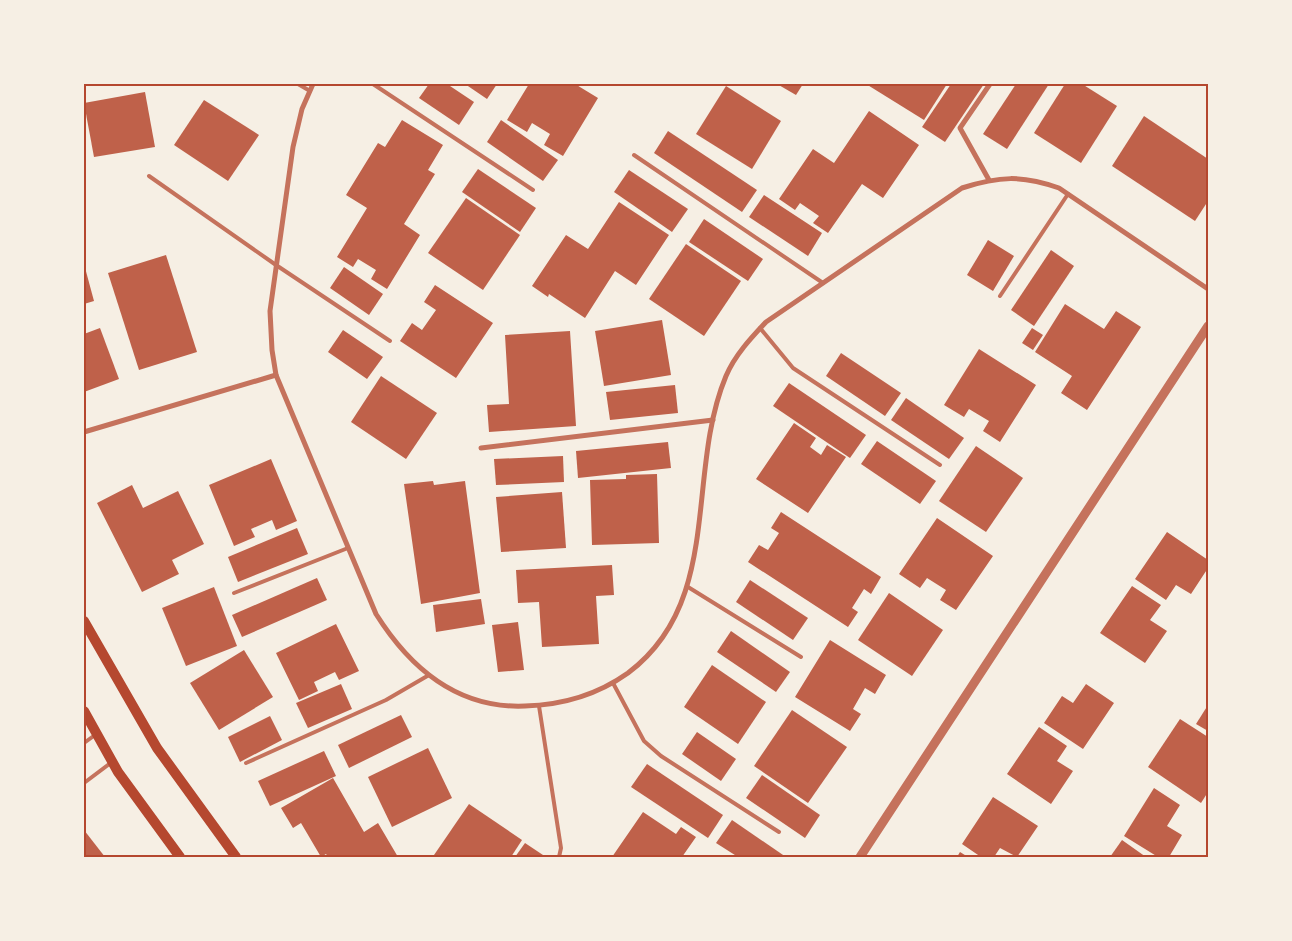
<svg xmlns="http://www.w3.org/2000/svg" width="1292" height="941" font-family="Montserrat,sans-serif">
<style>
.building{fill:#bf614a}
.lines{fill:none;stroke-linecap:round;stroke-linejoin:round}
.service{stroke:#c5725c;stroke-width:4}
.minor{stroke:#c5725c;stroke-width:5}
.tertiary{stroke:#c5725c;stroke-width:9}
.secondary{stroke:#b5482f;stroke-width:10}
.neatline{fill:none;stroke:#b5482f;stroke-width:2}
</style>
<rect width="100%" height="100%" fill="#f6efe4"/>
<g class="building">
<polygon points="429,84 447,84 474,102 459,125 419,98"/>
<polygon points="465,84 497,84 487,99"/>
<polygon points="529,84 575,84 598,98 563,156 544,145 550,134 532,123 527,132 507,120"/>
<polygon points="777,84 803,84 796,95"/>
<polygon points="866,84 947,84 924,120"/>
<polygon points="951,84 984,84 945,142 922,127"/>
<polygon points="1016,84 1049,84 1007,149 983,134"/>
<polygon points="1065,84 1082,84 1117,106 1081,163 1034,133"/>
<polygon points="726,86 781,121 752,169 696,134"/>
<polygon points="145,92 155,147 94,157 84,103"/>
<polygon points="204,100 259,135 228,181 174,145"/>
<polygon points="869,111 919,145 883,198 862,184 828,233 813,223 819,216 800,203 795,210 779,199 813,149 834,163"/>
<polygon points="1144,116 1208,159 1208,201 1195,221 1112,166"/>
<polygon points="402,120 443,145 428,170 435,174 404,224 420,235 387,289 371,279 376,270 358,259 353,267 337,257 367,208 346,195 378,143 385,147"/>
<polygon points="501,120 558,160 543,181 487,142"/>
<polygon points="668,131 757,190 742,212 654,153"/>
<polygon points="478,169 536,208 520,232 462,192"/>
<polygon points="629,170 688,209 672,232 614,192"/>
<polygon points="764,195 822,233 808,256 749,217"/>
<polygon points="466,198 520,235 483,290 428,253"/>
<polygon points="619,202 669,235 636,285 615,271 585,318 549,294 548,297 532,286 566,235 588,249"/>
<polygon points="704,219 763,259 748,281 689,242"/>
<polygon points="988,240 1014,256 993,291 967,275"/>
<polygon points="686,244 741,281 704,336 649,299"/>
<polygon points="1051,250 1074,266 1034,326 1011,310"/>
<polygon points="166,255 197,352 139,370 108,273"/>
<polygon points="84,264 94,301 84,304"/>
<polygon points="344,267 383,294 369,315 330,288"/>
<polygon points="435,285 493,323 456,378 400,341 412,323 422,330 436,310 424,302"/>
<polygon points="1065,304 1104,329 1116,311 1141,327 1087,410 1061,393 1072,376 1035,352"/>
<polygon points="662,320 671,375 604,386 595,331"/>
<polygon points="100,328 119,379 84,392 84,334"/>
<polygon points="1032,328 1043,335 1033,350 1022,343"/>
<polygon points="343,330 383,357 367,379 328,352"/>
<polygon points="570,331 576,426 489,432 487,405 509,404 505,335"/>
<polygon points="979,349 1036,385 1000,442 983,431 989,421 969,409 964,417 944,405"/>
<polygon points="841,353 901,393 885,416 826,376"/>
<polygon points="381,376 437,413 406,459 351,422"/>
<polygon points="789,383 866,435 850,458 773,406"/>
<polygon points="675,385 678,413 610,420 606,392"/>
<polygon points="906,398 964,438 949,459 891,420"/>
<polygon points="794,423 816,438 810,447 821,455 827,445 846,457 808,513 756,479"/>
<polygon points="877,441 936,481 920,504 861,464"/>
<polygon points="668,442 671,468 578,478 576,451"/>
<polygon points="976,446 1023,478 986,532 939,501"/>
<polygon points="563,456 564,482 496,485 494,459"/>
<polygon points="271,459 297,521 276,530 272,520 251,529 255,537 234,546 209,485"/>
<polygon points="657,474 659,543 592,545 590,480 626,479 626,475"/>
<polygon points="433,481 434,485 465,481 480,593 421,604 404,484"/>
<polygon points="132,485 143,508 178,491 204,544 172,560 179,574 142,592 97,503"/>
<polygon points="562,492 566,548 501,552 496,497"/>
<polygon points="781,512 881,577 871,594 864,589 852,608 858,612 848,627 748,562 759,545 768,550 779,533 771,528"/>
<polygon points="937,518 993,556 956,610 940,600 946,590 927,578 920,588 899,574"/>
<polygon points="297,528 308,554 238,582 228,557"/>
<polygon points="1167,532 1208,560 1208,568 1191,594 1176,585 1166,600 1135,579"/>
<polygon points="612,565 614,595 596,596 599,644 542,647 539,602 518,603 516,570"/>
<polygon points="317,578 327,600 242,637 232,615"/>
<polygon points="750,580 808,618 793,640 736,602"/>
<polygon points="1132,586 1161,605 1150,620 1167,631 1145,663 1100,633"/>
<polygon points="214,587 237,646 186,666 162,608"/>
<polygon points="889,593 943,630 912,676 858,640"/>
<polygon points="481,599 485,624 436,632 433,605"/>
<polygon points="518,622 524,670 498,672 492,625"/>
<polygon points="336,624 359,671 339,680 335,672 314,682 318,691 299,700 276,653"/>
<polygon points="731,631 790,672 776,692 717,652"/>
<polygon points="830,640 886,675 875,694 865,688 853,709 861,714 850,731 795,697"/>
<polygon points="244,650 273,697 219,730 190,683"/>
<polygon points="712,665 766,702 738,744 684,707"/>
<polygon points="341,684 352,709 308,728 296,703"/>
<polygon points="1086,684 1114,703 1083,749 1044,723 1062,696 1073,703"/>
<polygon points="1208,705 1208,731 1196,724"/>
<polygon points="792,710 847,747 808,803 754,766"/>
<polygon points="401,715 412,737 349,768 338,745"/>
<polygon points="270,716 282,740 240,762 228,737"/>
<polygon points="1180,719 1208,737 1208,792 1201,803 1148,767"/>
<polygon points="1039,727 1067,746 1057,761 1073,771 1051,804 1007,774"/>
<polygon points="697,732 736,759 721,781 682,754"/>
<polygon points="428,748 452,798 392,827 368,777"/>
<polygon points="324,751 336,776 270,806 258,781"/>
<polygon points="647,764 723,815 708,838 631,787"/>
<polygon points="762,775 820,815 805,838 746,798"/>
<polygon points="333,778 364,832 378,823 398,857 328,857 326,854 321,857 301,823 293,828 281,808"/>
<polygon points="1154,788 1180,805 1167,826 1182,835 1169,857 1158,857 1124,836"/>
<polygon points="993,797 1038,826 1017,857 1000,848 994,857 981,857 962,844"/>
<polygon points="469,804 522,840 511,857 437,857 434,855"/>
<polygon points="643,812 676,834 681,827 696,837 682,857 612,857"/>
<polygon points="732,820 786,857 738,857 716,843"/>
<polygon points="84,830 105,857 84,857"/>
<polygon points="1122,840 1146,857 1110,857"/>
<polygon points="525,843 546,857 515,857"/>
<polygon points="960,852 968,857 957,857"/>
</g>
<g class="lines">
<g class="service">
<polyline points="298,84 310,91"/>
<polyline points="373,84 533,190"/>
<polyline points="634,155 823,283"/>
<polyline points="149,176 276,265 390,341"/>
<polyline points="1000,296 1068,194"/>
<polyline points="760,328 793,368 940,465"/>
<polyline points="688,587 801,657"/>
<polyline points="234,593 348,548"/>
<polyline points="613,683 644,741 661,756 779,832"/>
<polyline points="539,706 561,848 559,857"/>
<polyline points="84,743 95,735"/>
<polyline points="246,763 386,700 429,675"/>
<polyline points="84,783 112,762"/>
</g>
<g class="minor">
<path d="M313,84L302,109L293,147L270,311L272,350L276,375L376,614C410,668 457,709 525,706C563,705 597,695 628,673C724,601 685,474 726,376C735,355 751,338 766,322L962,188C999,176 1022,175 1059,188L1208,289"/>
<polyline points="989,180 960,128 990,84"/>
<polyline points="84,432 276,375"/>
<polyline points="481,448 713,420"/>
</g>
<polyline class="tertiary" points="860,857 1208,326"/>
<g class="secondary">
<polyline points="84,621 157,748 236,857"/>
<polyline points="84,711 118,772 180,857"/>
</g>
</g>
<rect width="1292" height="941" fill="none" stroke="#f6efe4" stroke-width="170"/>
<rect x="85" y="85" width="1122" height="771" class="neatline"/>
</svg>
